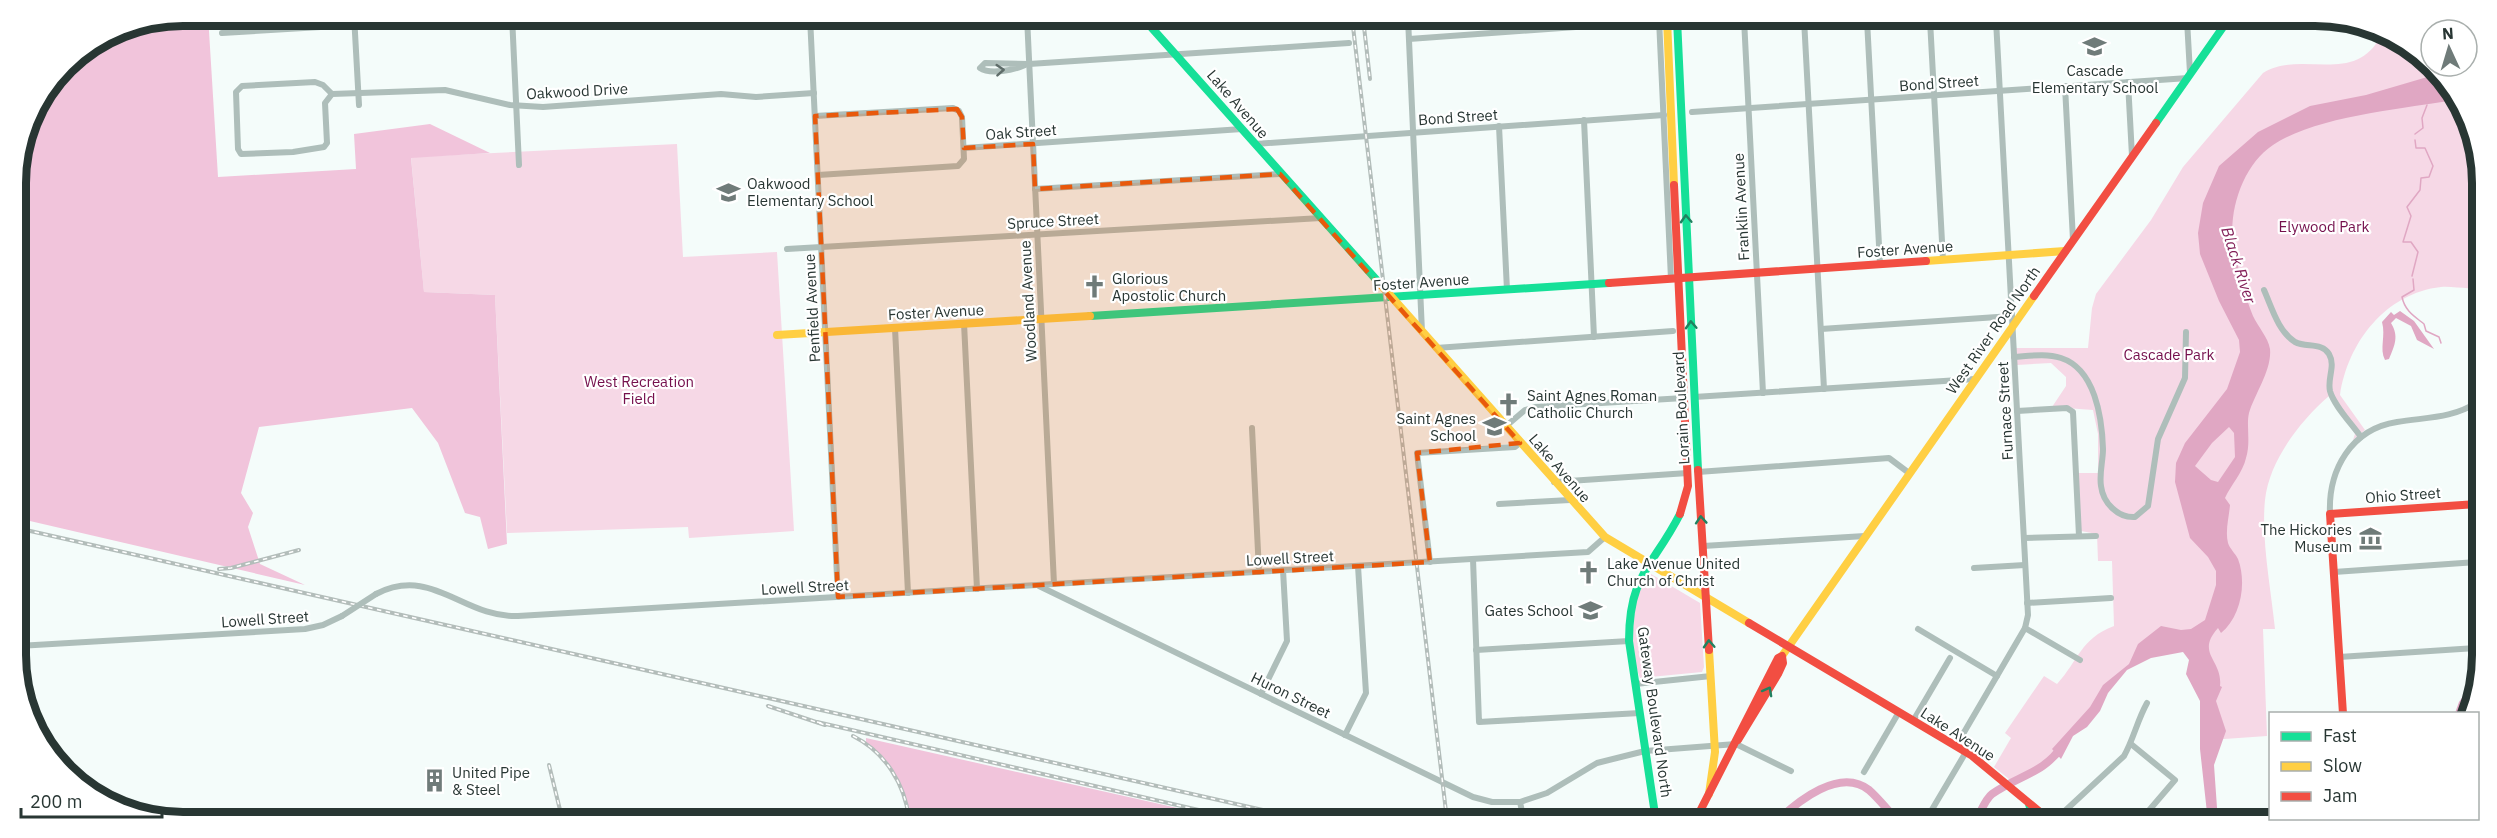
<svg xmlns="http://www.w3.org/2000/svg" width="2497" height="838" font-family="'IBM Plex Sans',sans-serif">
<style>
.green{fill:#f6d8e6}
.forest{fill:#f1c4db}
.water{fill:#e0a7c3;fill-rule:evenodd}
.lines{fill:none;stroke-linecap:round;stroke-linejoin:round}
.stream{stroke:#e0a7c3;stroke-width:1.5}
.river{stroke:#e0a7c3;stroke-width:8}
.street{stroke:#aebeba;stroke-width:6}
.fast{stroke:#16e098;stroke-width:8}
.slow{stroke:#ffcf43;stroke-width:8}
.jam{stroke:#f24e42;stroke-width:8}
.rail-casing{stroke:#b3bdba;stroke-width:4}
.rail{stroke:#fff;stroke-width:1.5;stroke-dasharray:4.5;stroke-linecap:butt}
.street-bridge{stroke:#aebeba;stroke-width:6}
.oneway{stroke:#5e6c69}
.oneway2{stroke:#208260}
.marked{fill:#e8590c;fill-opacity:0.2;stroke:#e8590c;stroke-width:4.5;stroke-dasharray:12 8;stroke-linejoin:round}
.labels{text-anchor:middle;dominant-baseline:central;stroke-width:4.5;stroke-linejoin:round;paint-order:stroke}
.poi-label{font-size:15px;fill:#283633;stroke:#fff;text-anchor:start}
.street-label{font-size:15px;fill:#283633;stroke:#fff}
.park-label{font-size:15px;fill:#75104d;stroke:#fff}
.water-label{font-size:16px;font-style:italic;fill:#821f58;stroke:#fff}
.rim{fill:none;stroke:#283633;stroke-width:8}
</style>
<rect width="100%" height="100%" fill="#f4fcfa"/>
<g class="green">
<path d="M2381,35L2440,72L2479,150L2478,287C2468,290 2453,286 2441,287C2386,293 2348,342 2340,395L2365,430L2353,440L2355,434L2329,396C2300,421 2269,461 2265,500C2261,539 2271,589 2275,629H2263L2267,736L2210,740L2195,641L2146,650L2106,689L2055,758L2035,773L2014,783L1994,767L2011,738L2005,733L2044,676L2057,684C2079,660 2080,639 2114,626L2112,561H2098L2097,534L2081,531L2077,473H2098V434L2093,410L2052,407L2066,386V377L2051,363L2017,365L2016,348H2088L2092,308L2096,294L2151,220L2183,167L2263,73C2300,49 2356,87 2381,35Z"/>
<polygon points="677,144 683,257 777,252 794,531 689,538 688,527 507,533 495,295 424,292 411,157"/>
<path d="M1651,574L1700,603L1704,667L1702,672L1640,678C1627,645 1631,606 1645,575Z"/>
</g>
<g class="forest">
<polygon points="183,15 208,15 218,177 356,169 354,134 430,124 490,153 411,158 424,292 495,295 507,544 488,549 480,517 465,513 438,443 412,408 259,427 241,493 253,513 248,527 260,564 305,585 17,518 15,172 28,118 64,64 119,28"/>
<path d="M866,738L1231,820L909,819C906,788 891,763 866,744Z"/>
</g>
<g class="water">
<path d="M2441,73L2454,100C2403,109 2316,116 2273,145C2244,164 2229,208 2233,241C2237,265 2244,294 2253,316C2258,327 2268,337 2270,349C2272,370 2255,393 2249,413C2246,425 2251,443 2246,458C2243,472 2231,485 2225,498L2230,505C2229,517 2225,531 2228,543C2230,549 2235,553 2238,559C2247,583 2241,617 2221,633L2218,628C2195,654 2223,660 2220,686L2222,687L2216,701L2226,731L2214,765L2218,822H2208L2200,749V701L2186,674L2189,660L2183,652L2151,658L2127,670L2108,693L2100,711L2087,727L2073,736L2061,759L2052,749L2090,707L2103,685L2129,664L2138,644L2161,626L2181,630L2191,629L2205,620L2216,585V571L2208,557L2190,538L2175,482L2176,463L2185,443L2227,389L2240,352L2239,340L2219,301L2200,254L2198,233L2203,203L2219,166L2258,132L2310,106L2366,95ZM2229,427L2234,433L2235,457L2218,482L2211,480L2195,466L2212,443Z"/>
<path d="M2400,311L2414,321L2434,349L2417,340L2411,326L2396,318L2391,323C2399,336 2395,345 2389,359L2385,360C2379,349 2386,336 2382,322L2391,312L2394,315Z"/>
<polygon points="2476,678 2476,699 2470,713 2455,713 2459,702"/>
</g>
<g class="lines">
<g class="stream">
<polyline points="2415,134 2423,128 2422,118 2427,105"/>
<polyline points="2412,276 2418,252 2411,242 2403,242 2411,216 2407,207 2420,190 2421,178 2429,177 2433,166 2425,148 2416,148 2415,140"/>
<path d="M2413,279L2414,290L2402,297C2405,311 2414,316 2424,324L2426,331L2439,337L2441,343"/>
</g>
<g class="river">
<path d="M1777,821C1798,801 1840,767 1869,790C1879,799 1889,811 1898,822"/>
<path d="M1975,822C1980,814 1985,799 1992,794C2017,776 2045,773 2062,746"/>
</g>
<g class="street">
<polyline points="354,15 359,105"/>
<polyline points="512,16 519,165"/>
<polyline points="810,17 838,597"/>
<polyline points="1027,17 1054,584"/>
<polyline points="1408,18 1422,332"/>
<polyline points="1659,19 1671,279"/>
<polyline points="1744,19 1763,393"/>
<polyline points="1804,19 1824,389"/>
<polyline points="1867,20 1880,264"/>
<polyline points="1930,20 1943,260"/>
<polyline points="2187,20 2190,73"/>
<polyline points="2326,21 2331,23"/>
<polyline points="222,33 505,16"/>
<polyline points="1409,39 1659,21"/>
<path d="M1025,65C1014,70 990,75 980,68L985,63L1029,64L1349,43"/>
<polyline points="2128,82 2132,156"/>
<polyline points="2065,86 2073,240"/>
<polyline points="332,94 325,103 327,143 324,147 293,152 241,154 238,149 236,92 242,86 315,82 323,85 332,94 445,90 510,105 543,107 721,94 756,97 814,93"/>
<polyline points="1692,112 2188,78"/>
<polyline points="815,116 953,108 959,111 962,117 964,159 958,166 818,175"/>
<polyline points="1584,120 1594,337"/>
<polyline points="1499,126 1507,290"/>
<polyline points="1255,144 1664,115"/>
<polyline points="964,148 1242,129"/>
<polyline points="1035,189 1280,174"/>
<polyline points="787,249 1321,218"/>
<path d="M2264,290C2272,308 2278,331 2295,342C2306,348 2322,342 2329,354C2336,366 2327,378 2330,391C2334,406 2352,424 2361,437"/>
<polyline points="964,323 977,589"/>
<polyline points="895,328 908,593"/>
<polyline points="1821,329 2012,316"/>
<polyline points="1436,348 1673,331"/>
<path d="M2014,357C2029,356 2046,353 2061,358C2095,369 2102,417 2103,449C2103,461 2099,474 2101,486C2103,503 2118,518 2135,517L2148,506L2158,439L2185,378L2186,332"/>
<polyline points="1694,397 1975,379"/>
<polyline points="2017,411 2067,408 2073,412 2079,536"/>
<polyline points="1505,427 1525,410 1535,407 1684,398"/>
<polyline points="1252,428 1259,572"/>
<polyline points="1698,472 1889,458 1909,473"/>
<polyline points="1554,482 1688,473"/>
<polyline points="1499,504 1570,500"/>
<path d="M2330,514C2328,470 2351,429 2397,422C2427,417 2451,419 2478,402"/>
<polyline points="2024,538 2096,536"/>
<polyline points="1703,546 1865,536"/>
<polyline points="1473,559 1479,722 1640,713"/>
<polyline points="1430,562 1417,453 1515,447 1520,443"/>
<polyline points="1974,568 2025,565"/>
<polyline points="2334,572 2477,562"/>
<polyline points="1039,586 1473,797 1492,802 1520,802 1524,821"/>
<path d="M376,594C432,565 463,618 518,616L1588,552L1605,537"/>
<polyline points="2027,603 2111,598"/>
<polyline points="2025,628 2080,660"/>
<polyline points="1918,629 1997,676"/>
<polyline points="18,646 305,629 323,625 342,616"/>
<polyline points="1476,650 1629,641"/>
<polyline points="2339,657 2476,648"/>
<polyline points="1635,684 1711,676"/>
<polyline points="1261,694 1287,641 1283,570"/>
<polyline points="1913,721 1950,658"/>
<polyline points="1345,735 1366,693 1358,566"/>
<polyline points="2131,744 2175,780 2139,822"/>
<polyline points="1956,746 2025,628 2028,615 1996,20"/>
<polyline points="1864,772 1899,712"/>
<polyline points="1520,802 1547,793 1597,763 1645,751 1736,744 1791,771"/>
<polyline points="1927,818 1966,752"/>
<path d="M2053,822L2124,756C2134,738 2137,721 2147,703"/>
</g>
<g class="fast">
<polyline points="1143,18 1381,285"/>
<polyline points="1677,19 1698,470"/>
<polyline points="2156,123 2228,20"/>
<polyline points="1090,316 1609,283"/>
<polyline points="2029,804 2034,822"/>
<path d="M1656,821L1629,641C1629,574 1653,567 1680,514"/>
</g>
<g class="slow">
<polyline points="1667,19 1674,185"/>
<polyline points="1926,261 2065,251"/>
<polyline points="1381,285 1605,537 1749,623"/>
<polyline points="777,335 1090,316"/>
<polyline points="1709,650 1715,752 1709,794"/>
<polyline points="1782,656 2034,296"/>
</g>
<g class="jam">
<polyline points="1674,185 1688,486 1680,514"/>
<polyline points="1609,283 1926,261"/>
<polyline points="2034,296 2156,123"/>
<polyline points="1698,470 1709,650"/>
<polyline points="1749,623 1971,755 2052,822"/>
<polyline points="2343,714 2330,514 2477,504"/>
<polyline points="1695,821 1778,658 1782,656 1783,663 1778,674 1738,740"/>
</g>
<defs>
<g id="rail">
<polyline points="1352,18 1447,820"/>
<polyline points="1363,18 1370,79"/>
<polyline points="17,528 1307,820"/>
<polyline points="219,569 231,568 299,550"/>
<polyline points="768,706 825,725"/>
<polyline points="817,722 1242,820"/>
<path d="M853,736C885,752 905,784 909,819"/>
<polyline points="549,765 562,818"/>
</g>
</defs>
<use href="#rail" class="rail-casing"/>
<use href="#rail" class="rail"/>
<polyline class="street-bridge" points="342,616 376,594"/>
</g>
<defs><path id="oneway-chevron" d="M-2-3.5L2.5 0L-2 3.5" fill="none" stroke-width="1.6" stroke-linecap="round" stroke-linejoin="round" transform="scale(1.5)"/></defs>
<use class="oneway" href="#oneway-chevron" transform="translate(1000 70) rotate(-4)"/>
<g class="oneway2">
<use href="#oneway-chevron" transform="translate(1686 219) rotate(-93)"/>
<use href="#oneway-chevron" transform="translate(1691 325) rotate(-93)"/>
<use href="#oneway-chevron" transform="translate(1701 520) rotate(-94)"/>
<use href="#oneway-chevron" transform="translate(1709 644) rotate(-93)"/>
<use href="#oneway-chevron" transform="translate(1768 691) rotate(-61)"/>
</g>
<path class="marked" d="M957,109L962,117L964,148L1033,144L1035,189L1280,174L1520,443L1417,453L1430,562L838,597L815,116Z"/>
<defs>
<symbol id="school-bare" viewBox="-9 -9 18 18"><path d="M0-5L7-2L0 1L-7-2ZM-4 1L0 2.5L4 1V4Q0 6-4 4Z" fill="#6f7b79" stroke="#fff" stroke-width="2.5" paint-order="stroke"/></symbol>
<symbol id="church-bare" viewBox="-9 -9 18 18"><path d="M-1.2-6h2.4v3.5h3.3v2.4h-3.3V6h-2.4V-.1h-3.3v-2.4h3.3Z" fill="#6f7b79" stroke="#fff" stroke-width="2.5" paint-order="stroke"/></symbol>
<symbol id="museum-bare" viewBox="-9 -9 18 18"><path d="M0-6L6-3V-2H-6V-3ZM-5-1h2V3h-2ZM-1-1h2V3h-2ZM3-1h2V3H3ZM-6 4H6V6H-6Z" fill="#6f7b79" stroke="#fff" stroke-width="2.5" paint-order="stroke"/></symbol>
<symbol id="building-bare" viewBox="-9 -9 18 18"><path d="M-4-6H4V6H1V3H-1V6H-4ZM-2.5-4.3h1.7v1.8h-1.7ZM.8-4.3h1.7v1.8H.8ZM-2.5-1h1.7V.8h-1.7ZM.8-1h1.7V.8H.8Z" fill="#6f7b79" stroke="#fff" stroke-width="2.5" paint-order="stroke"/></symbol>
</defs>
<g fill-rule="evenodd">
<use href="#school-bare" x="2078" y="30" width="33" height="33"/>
<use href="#school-bare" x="712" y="176" width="33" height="33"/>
<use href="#church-bare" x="1078" y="270" width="33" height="33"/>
<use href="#church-bare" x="1492" y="388" width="33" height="33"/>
<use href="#school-bare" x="1478" y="410" width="33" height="33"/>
<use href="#museum-bare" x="2354" y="522" width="33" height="33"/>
<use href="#church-bare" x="1572" y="556" width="33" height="33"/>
<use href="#school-bare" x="1574" y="594" width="33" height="33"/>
<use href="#building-bare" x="418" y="764" width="33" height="33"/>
</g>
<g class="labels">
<g class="poi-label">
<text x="2095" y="70" text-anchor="middle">Cascade<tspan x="2095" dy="17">Elementary School</tspan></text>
<text x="747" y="183">Oakwood<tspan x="747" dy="17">Elementary School</tspan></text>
<text x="1112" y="278">Glorious<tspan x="1112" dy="17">Apostolic Church</tspan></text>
<text x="1527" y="395">Saint Agnes Roman<tspan x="1527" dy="17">Catholic Church</tspan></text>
<text x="1476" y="418" text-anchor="end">Saint Agnes<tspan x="1476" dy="17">School</tspan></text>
<text x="2352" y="529" text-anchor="end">The Hickories<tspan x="2352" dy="17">Museum</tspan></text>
<text x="1607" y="563">Lake Avenue United<tspan x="1607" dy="17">Church of Christ</tspan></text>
<text x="1573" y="610" text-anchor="end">Gates School</text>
<text x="452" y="772">United Pipe<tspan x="452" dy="17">&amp; Steel</tspan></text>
</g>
<g class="street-label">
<text transform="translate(1939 83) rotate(-4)">Bond Street</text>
<text transform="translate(577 91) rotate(-3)">Oakwood Drive</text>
<text transform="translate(1238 104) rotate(49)">Lake Avenue</text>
<text transform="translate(1458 117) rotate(-4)">Bond Street</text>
<text transform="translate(1021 132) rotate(-4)">Oak Street</text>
<text transform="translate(1741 207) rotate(-93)">Franklin Avenue</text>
<text transform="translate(1053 221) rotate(-3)">Spruce Street</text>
<text transform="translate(1905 249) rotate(-4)">Foster Avenue</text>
<text transform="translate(1421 282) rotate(-4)">Foster Avenue</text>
<text transform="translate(1028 301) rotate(-93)">Woodland Avenue</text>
<text transform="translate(812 308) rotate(-93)">Penfield Avenue</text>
<text transform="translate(936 312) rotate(-3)">Foster Avenue</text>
<text transform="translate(1993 330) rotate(-55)">West River Road North</text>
<text transform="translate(1681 408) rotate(-93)">Lorain Boulevard</text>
<text transform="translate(2005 411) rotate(-93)">Furnace Street</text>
<text transform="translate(1560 468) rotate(49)">Lake Avenue</text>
<text transform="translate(2403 495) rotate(-4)">Ohio Street</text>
<text transform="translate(1290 558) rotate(-3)">Lowell Street</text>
<text transform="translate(805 587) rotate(-3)">Lowell Street</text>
<text transform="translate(265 619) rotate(-4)">Lowell Street</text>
<text transform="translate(1291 695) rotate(26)">Huron Street</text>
<text transform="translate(1655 712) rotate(82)">Gateway Boulevard North</text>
<text transform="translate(1958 734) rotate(33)">Lake Avenue</text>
</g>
<g class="park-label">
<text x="2324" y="226">Elywood Park</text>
<text x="2169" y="354">Cascade Park</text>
<text x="639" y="381">West Recreation<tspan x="639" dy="17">Field</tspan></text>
</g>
<g class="water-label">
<text transform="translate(2239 265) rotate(72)">Black River</text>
</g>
</g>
<path d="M0 0H2497V838H0ZM183 26H2315A157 157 0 0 1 2472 183V655A157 157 0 0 1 2315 812H183A157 157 0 0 1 26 655V183A157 157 0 0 1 183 26Z" fill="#fff" fill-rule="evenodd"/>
<path class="rim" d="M183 26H2315A157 157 0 0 1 2472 183V655A157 157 0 0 1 2315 812H183A157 157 0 0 1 26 655V183A157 157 0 0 1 183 26Z"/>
<rect x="2269" y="712" width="210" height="108" fill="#ffffff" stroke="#a9afad" stroke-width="1.5"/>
<rect x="2281" y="732" width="30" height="9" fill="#16e098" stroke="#a9afad" stroke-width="1.5"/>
<text x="2323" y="742" font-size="18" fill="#283633">Fast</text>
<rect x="2281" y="762" width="30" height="9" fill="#ffcf43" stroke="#a9afad" stroke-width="1.5"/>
<text x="2323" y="772" font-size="18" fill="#283633">Slow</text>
<rect x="2281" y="792" width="30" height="9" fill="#f24e42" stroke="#a9afad" stroke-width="1.5"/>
<text x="2323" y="802" font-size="18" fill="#283633">Jam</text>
<g transform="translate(2449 48) rotate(356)"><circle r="28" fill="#ffffff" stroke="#a9afad" stroke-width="1.5"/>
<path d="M0-4.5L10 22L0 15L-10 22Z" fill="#6f7b79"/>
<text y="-9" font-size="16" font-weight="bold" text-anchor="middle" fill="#283633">N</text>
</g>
<path d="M21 808v9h141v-9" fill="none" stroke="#283633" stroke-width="3"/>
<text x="30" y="808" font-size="18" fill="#283633" stroke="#ffffff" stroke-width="4.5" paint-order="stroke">200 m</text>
</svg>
